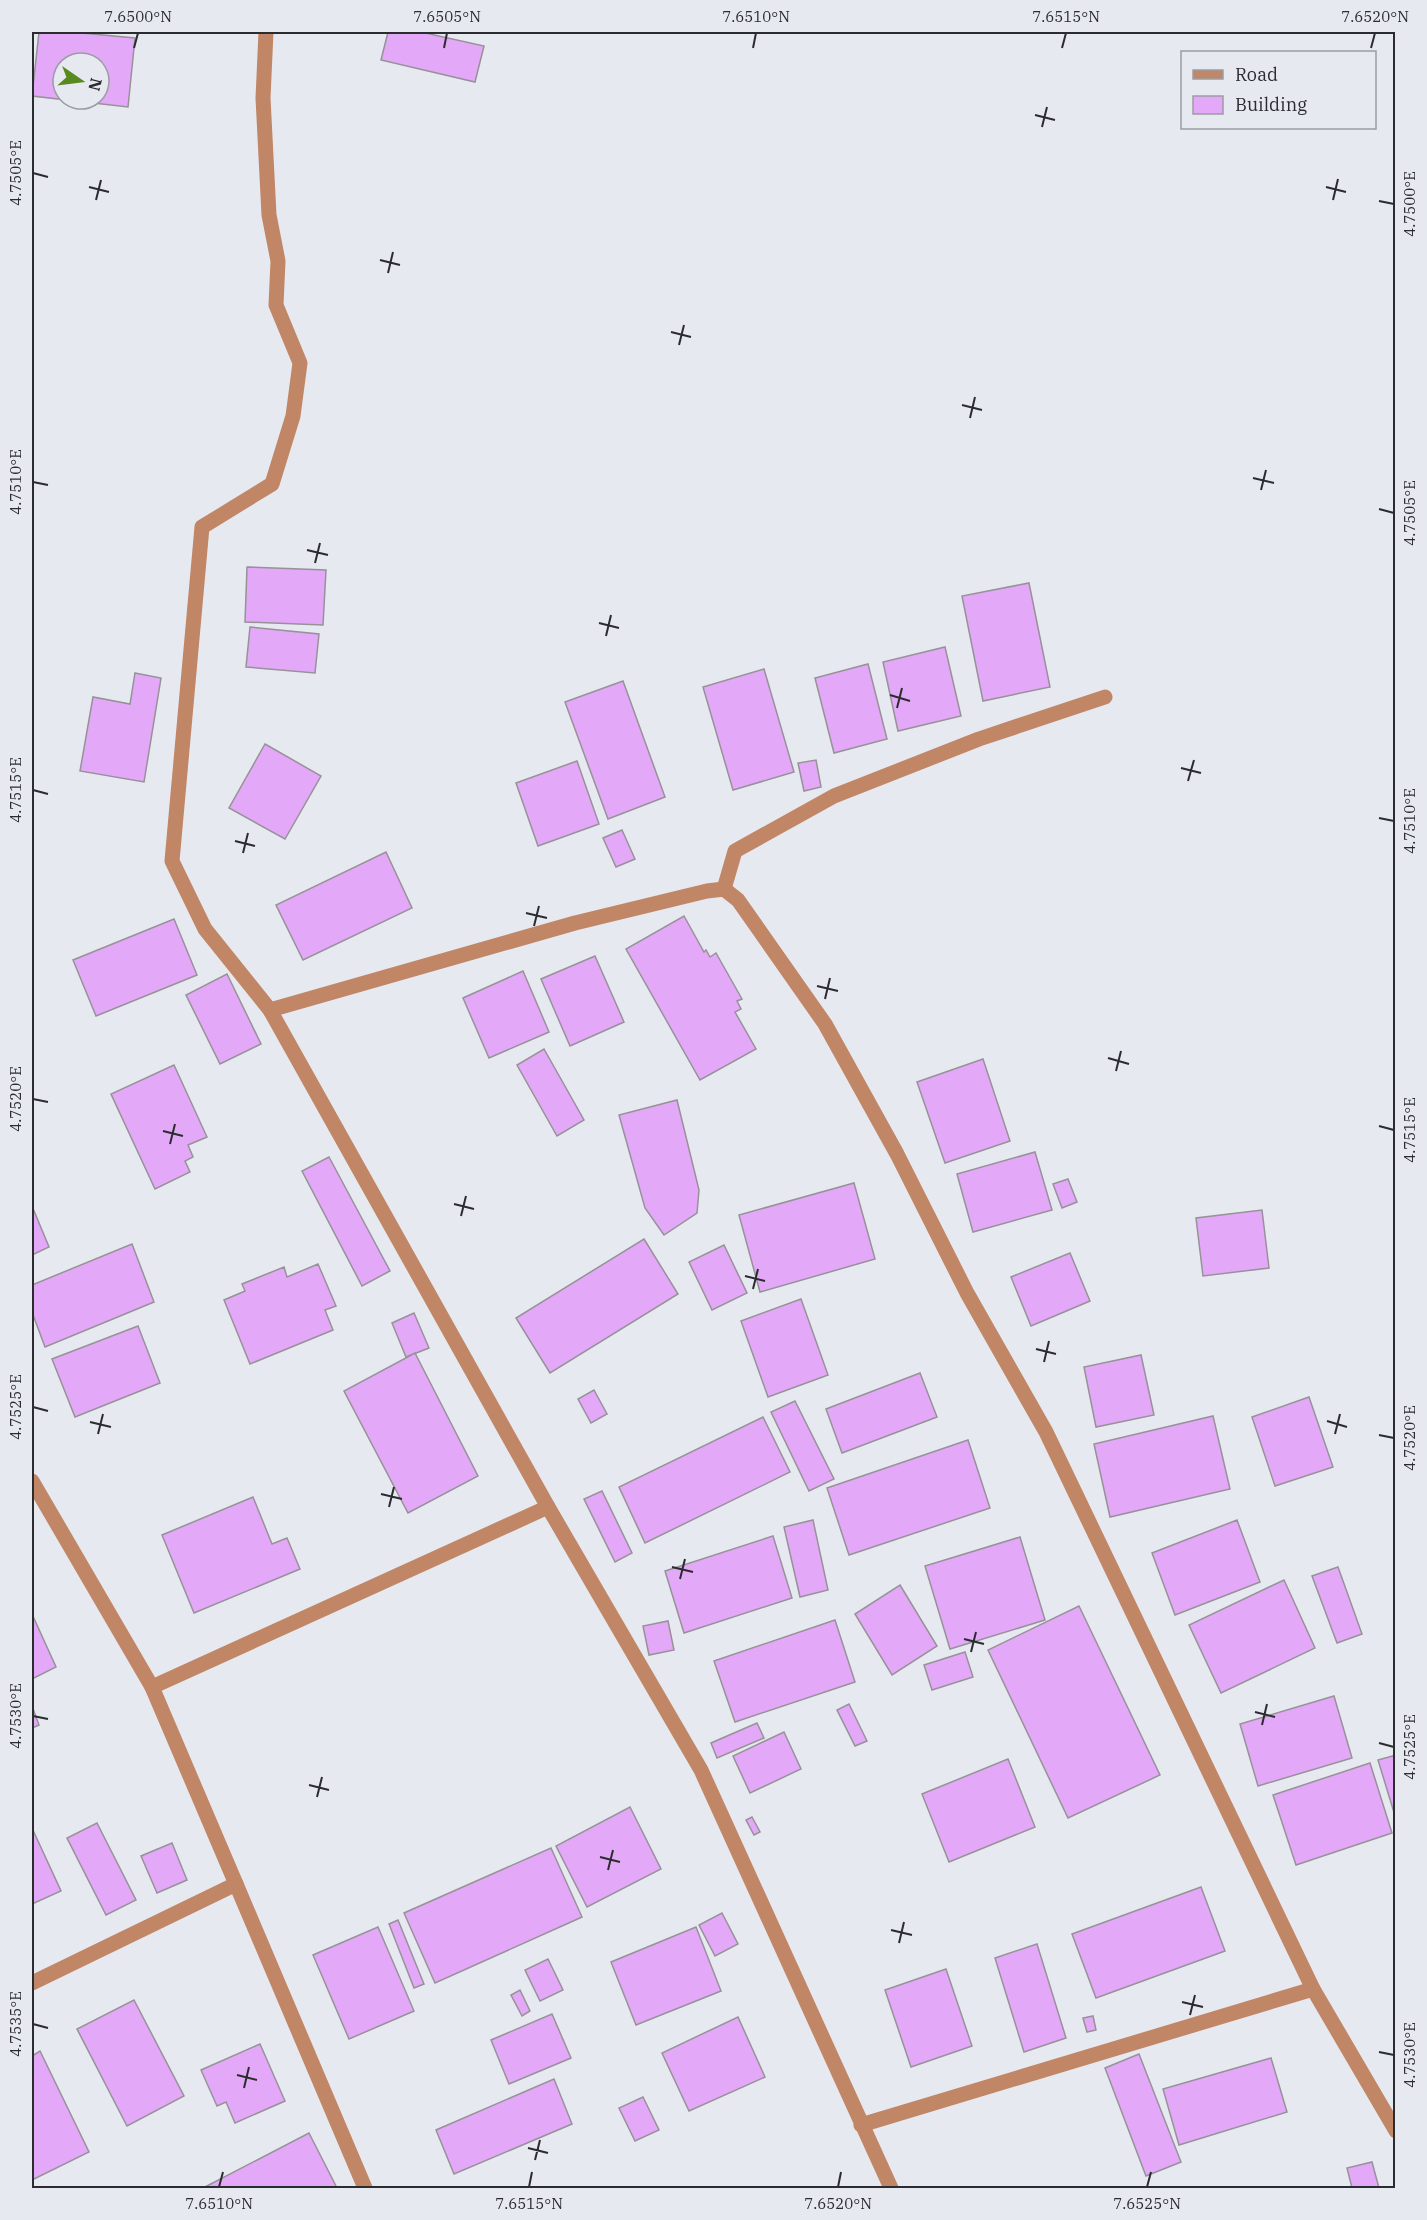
<svg xmlns="http://www.w3.org/2000/svg" width="1427" height="2220" font-family="'IBM Plex Serif',serif">
<style>
.building{fill:#e4a8f8;stroke:#969298;stroke-width:1.5;fill-rule:evenodd}
.lines{fill:none;stroke-linecap:round;stroke-linejoin:round}
.street{stroke:#c08666;stroke-width:15}
.ticks{fill:none;stroke:#2b2c2f;stroke-width:2}
.neatline{fill:none;stroke:#2b2c2f;stroke-width:2}
.ticks-label{font-size:15px;text-anchor:middle;fill:#2b2c2f}
</style>
<rect width="100%" height="100%" fill="#e7e9f1"/>
<g class="building">
<path d="M39,32H71L135,38L128,107L32,96ZM63,63H99V99H63Z"/>
<polygon points="388,32 421,32 484,46 475,82 381,60"/>
<polygon points="247,567 326,570 323,625 245,622"/>
<polygon points="1029,583 1050,687 983,701 962,596"/>
<polygon points="250,627 319,634 315,673 246,667"/>
<polygon points="945,647 961,716 898,731 883,662"/>
<polygon points="868,664 887,739 834,753 815,678"/>
<polygon points="764,669 794,772 733,790 703,687"/>
<polygon points="135,673 161,678 144,782 80,771 93,697 130,704"/>
<polygon points="623,681 665,797 608,819 565,702"/>
<polygon points="265,744 321,776 285,839 229,808"/>
<polygon points="816,760 821,787 804,791 798,763"/>
<polygon points="577,761 599,824 538,846 516,783"/>
<polygon points="622,830 635,859 616,867 603,838"/>
<polygon points="386,852 412,908 303,960 276,905"/>
<polygon points="684,916 704,952 706,950 710,957 716,953 742,999 737,1001 741,1009 735,1012 756,1049 700,1080 626,949"/>
<polygon points="174,919 197,975 96,1016 73,960"/>
<polygon points="595,956 624,1022 570,1046 541,979"/>
<polygon points="523,971 549,1032 489,1058 463,998"/>
<polygon points="227,974 261,1044 220,1064 186,995"/>
<polygon points="544,1049 584,1120 557,1136 517,1065"/>
<polygon points="983,1059 1010,1141 945,1163 917,1082"/>
<polygon points="174,1065 207,1137 188,1145 193,1157 185,1161 190,1172 155,1189 111,1094"/>
<polygon points="677,1100 699,1190 697,1213 664,1235 645,1208 619,1115"/>
<polygon points="1035,1152 1052,1210 973,1232 957,1174"/>
<polygon points="329,1157 390,1271 362,1286 302,1171"/>
<polygon points="1068,1179 1077,1202 1062,1208 1053,1184"/>
<polygon points="854,1183 875,1259 760,1292 739,1215"/>
<polygon points="32,1206 49,1247 32,1255"/>
<polygon points="1262,1210 1269,1268 1203,1276 1196,1218"/>
<polygon points="644,1239 678,1294 550,1373 516,1318"/>
<polygon points="132,1244 154,1302 45,1347 32,1312 32,1285"/>
<polygon points="724,1245 747,1293 712,1310 689,1262"/>
<polygon points="1070,1253 1090,1301 1031,1326 1011,1277"/>
<polygon points="318,1264 336,1306 325,1310 333,1330 250,1364 224,1300 245,1291 242,1284 284,1267 287,1277"/>
<polygon points="801,1299 828,1375 768,1397 741,1321"/>
<polygon points="414,1313 429,1348 406,1357 392,1323"/>
<polygon points="138,1326 160,1383 75,1417 52,1359"/>
<polygon points="415,1353 478,1476 408,1513 344,1391"/>
<polygon points="1141,1355 1154,1415 1096,1427 1084,1367"/>
<polygon points="920,1373 937,1417 842,1453 826,1409"/>
<polygon points="594,1390 607,1414 591,1423 578,1399"/>
<polygon points="1309,1397 1333,1467 1275,1486 1252,1417"/>
<polygon points="795,1401 834,1479 809,1491 771,1412"/>
<polygon points="1213,1416 1230,1489 1110,1517 1094,1444"/>
<polygon points="763,1417 790,1472 645,1543 619,1487"/>
<polygon points="968,1440 990,1508 849,1555 827,1488"/>
<polygon points="602,1491 632,1553 615,1562 584,1499"/>
<polygon points="253,1497 272,1544 287,1538 300,1569 194,1613 162,1535"/>
<polygon points="813,1520 828,1590 800,1597 784,1527"/>
<polygon points="1237,1520 1260,1582 1175,1615 1152,1553"/>
<polygon points="773,1536 792,1598 684,1633 665,1571"/>
<polygon points="1020,1537 1045,1620 950,1649 925,1566"/>
<polygon points="1338,1567 1362,1634 1337,1643 1312,1576"/>
<polygon points="1284,1580 1315,1648 1221,1693 1189,1625"/>
<polygon points="900,1585 937,1646 892,1675 855,1614"/>
<polygon points="1079,1606 1160,1775 1068,1818 988,1650"/>
<polygon points="32,1614 56,1667 32,1679"/>
<polygon points="835,1620 855,1682 735,1722 714,1661"/>
<polygon points="668,1621 674,1650 649,1655 643,1626"/>
<polygon points="965,1652 973,1677 932,1690 924,1665"/>
<polygon points="1334,1696 1352,1758 1258,1786 1240,1724"/>
<polygon points="849,1704 867,1741 855,1746 837,1710"/>
<polygon points="32,1706 39,1725 32,1728"/>
<polygon points="757,1723 764,1738 717,1758 711,1743"/>
<polygon points="784,1732 801,1769 750,1793 733,1756"/>
<polygon points="1396,1755 1396,1819 1378,1760"/>
<polygon points="1008,1759 1035,1827 949,1862 922,1794"/>
<polygon points="1370,1763 1392,1833 1296,1865 1273,1795"/>
<polygon points="630,1807 661,1869 587,1907 556,1846"/>
<polygon points="752,1817 760,1832 754,1835 746,1820"/>
<polygon points="97,1823 136,1900 106,1915 67,1838"/>
<polygon points="32,1828 61,1891 32,1904"/>
<polygon points="172,1843 187,1880 157,1893 141,1856"/>
<polygon points="551,1848 582,1917 435,1983 404,1913"/>
<polygon points="1201,1887 1225,1951 1096,1998 1072,1934"/>
<polygon points="722,1913 738,1944 715,1956 699,1925"/>
<polygon points="398,1920 424,1984 414,1988 389,1924"/>
<polygon points="378,1927 414,2011 349,2039 313,1955"/>
<polygon points="696,1927 721,1991 636,2025 611,1962"/>
<polygon points="1037,1944 1066,2038 1024,2052 995,1958"/>
<polygon points="548,1959 563,1990 540,2001 525,1970"/>
<polygon points="946,1969 972,2046 911,2067 885,1990"/>
<polygon points="520,1990 530,2011 522,2016 511,1995"/>
<polygon points="134,2000 184,2096 127,2126 77,2029"/>
<polygon points="552,2014 571,2058 509,2084 491,2040"/>
<polygon points="1093,2016 1096,2030 1087,2032 1083,2018"/>
<polygon points="738,2017 765,2077 689,2111 662,2053"/>
<polygon points="260,2044 285,2101 235,2123 226,2102 217,2106 201,2070"/>
<polygon points="40,2051 89,2152 32,2180 32,2056"/>
<polygon points="1139,2054 1181,2162 1146,2176 1105,2068"/>
<polygon points="1271,2058 1287,2112 1179,2145 1163,2089"/>
<polygon points="554,2079 572,2124 454,2174 436,2130"/>
<polygon points="643,2097 659,2130 635,2141 619,2108"/>
<polygon points="309,2133 337,2188 203,2188"/>
<polygon points="1372,2162 1379,2188 1352,2188 1347,2168"/>
</g>
<g class="lines">
<g class="street">
<polyline points="266,32 263,98 269,215 278,261 276,305 300,363 293,416 272,484 202,527 172,861 205,929 270,1010 548,1507 701,1770 891,2188"/>
<polyline points="724,889 735,851 834,796 979,739 1105,697"/>
<polyline points="270,1010 575,923 707,891 724,889 738,900 825,1024 897,1154 967,1293 1046,1432 1313,1989 1396,2131"/>
<polyline points="32,1481 152,1687"/>
<polyline points="236,1884 365,2188"/>
<polyline points="32,1983 236,1884 152,1687 548,1507"/>
<polyline points="861,2125 1313,1989"/>
</g>
</g>
<path class="ticks" d="M134,48L138,33M444,48L447,33M753,48L756,33M1062,48L1066,33M1371,48L1375,33M1035,115L1055,120M1042,127L1047,107M33,173L48,177M89,187L109,192M1326,187L1346,192M96,200L101,180M1333,200L1338,179M1379,201L1394,204M380,260L400,265M388,273L393,252M671,332L691,337M679,345L684,325M962,405L982,410M970,418L975,397M1253,478L1274,483M33,482L48,485M1261,490L1266,470M1379,509L1394,513M307,550L328,555M315,563L320,543M599,623L619,628M606,636L611,615M890,695L910,701M897,708L902,688M1181,768L1201,773M1188,781L1194,760M33,790L48,794M1379,818L1394,821M235,841L255,846M243,853L248,833M526,913L547,918M534,926L539,906M817,986L838,991M825,999L830,978M1108,1058L1129,1064M1116,1071L1121,1051M33,1099L48,1102M1379,1126L1394,1130M163,1131L183,1136M170,1144L175,1124M454,1204L474,1209M461,1216L466,1196M745,1276L765,1281M753,1289L758,1269M1036,1349L1056,1354M1044,1362L1049,1341M33,1407L48,1411M1327,1421L1347,1427M90,1422L111,1427M98,1434L103,1414M1335,1434L1340,1414M1379,1435L1394,1438M381,1494L402,1499M389,1507L394,1487M672,1567L693,1572M680,1579L685,1559M964,1639L984,1644M971,1652L976,1632M1255,1712L1275,1717M33,1716L48,1719M1262,1725L1267,1704M1379,1743L1394,1747M309,1785L329,1790M317,1797L322,1777M600,1857L620,1862M608,1870L613,1850M891,1930L912,1935M899,1943L904,1922M1182,2002L1203,2007M1190,2015L1195,1995M33,2024L48,2028M1379,2052L1394,2055M237,2075L257,2080M244,2088L249,2067M528,2148L548,2153M535,2160L540,2140M219,2187L223,2172M529,2187L532,2172M838,2187L841,2172M1147,2187L1151,2172"/>
<rect width="1427" height="2220" fill="none" stroke="#e7e9f1" stroke-width="66"/>
<rect x="1181" y="51" width="195" height="78" fill="#e7e9f1" stroke="#9c9da3" stroke-width="1.5"/>
<rect x="1193" y="70" width="30" height="9" fill="#c08666" stroke="#9c9da3" stroke-width="1.5"/>
<text x="1235" y="81" font-size="18" fill="#2b2c2f">Road</text>
<rect x="1193" y="96" width="30" height="18" fill="#e4a8f8" stroke="#9c9da3" stroke-width="1.5"/>
<text x="1235" y="111" font-size="18" fill="#2b2c2f">Building</text>
<g transform="translate(81 81) rotate(104)"><circle r="28" fill="#e7e9f1" stroke="#9c9da3" stroke-width="1.5"/>
<path d="M0-4.5L10 22L0 15L-10 22Z" fill="#598a20"/>
<text y="-9" font-size="16" font-weight="bold" text-anchor="middle" fill="#2b2c2f">N</text>
</g>
<rect x="33" y="33" width="1361" height="2154" class="neatline"/>
<g class="ticks-label">
<text x="138" y="22">7.6500°N</text>
<text x="447" y="22">7.6505°N</text>
<text x="756" y="22">7.6510°N</text>
<text x="1066" y="22">7.6515°N</text>
<text x="1375" y="22">7.6520°N</text>
<text transform="translate(16 173) rotate(-90)" y="5">4.7505°E</text>
<text transform="translate(1410 204) rotate(-90)" y="5">4.7500°E</text>
<text transform="translate(16 482) rotate(-90)" y="5">4.7510°E</text>
<text transform="translate(1410 513) rotate(-90)" y="5">4.7505°E</text>
<text transform="translate(16 790) rotate(-90)" y="5">4.7515°E</text>
<text transform="translate(1410 821) rotate(-90)" y="5">4.7510°E</text>
<text transform="translate(16 1099) rotate(-90)" y="5">4.7520°E</text>
<text transform="translate(1410 1130) rotate(-90)" y="5">4.7515°E</text>
<text transform="translate(16 1407) rotate(-90)" y="5">4.7525°E</text>
<text transform="translate(1410 1438) rotate(-90)" y="5">4.7520°E</text>
<text transform="translate(16 1716) rotate(-90)" y="5">4.7530°E</text>
<text transform="translate(1410 1747) rotate(-90)" y="5">4.7525°E</text>
<text transform="translate(16 2024) rotate(-90)" y="5">4.7535°E</text>
<text transform="translate(1410 2055) rotate(-90)" y="5">4.7530°E</text>
<text x="219" y="2209">7.6510°N</text>
<text x="529" y="2209">7.6515°N</text>
<text x="838" y="2209">7.6520°N</text>
<text x="1147" y="2209">7.6525°N</text>
</g>
</svg>
